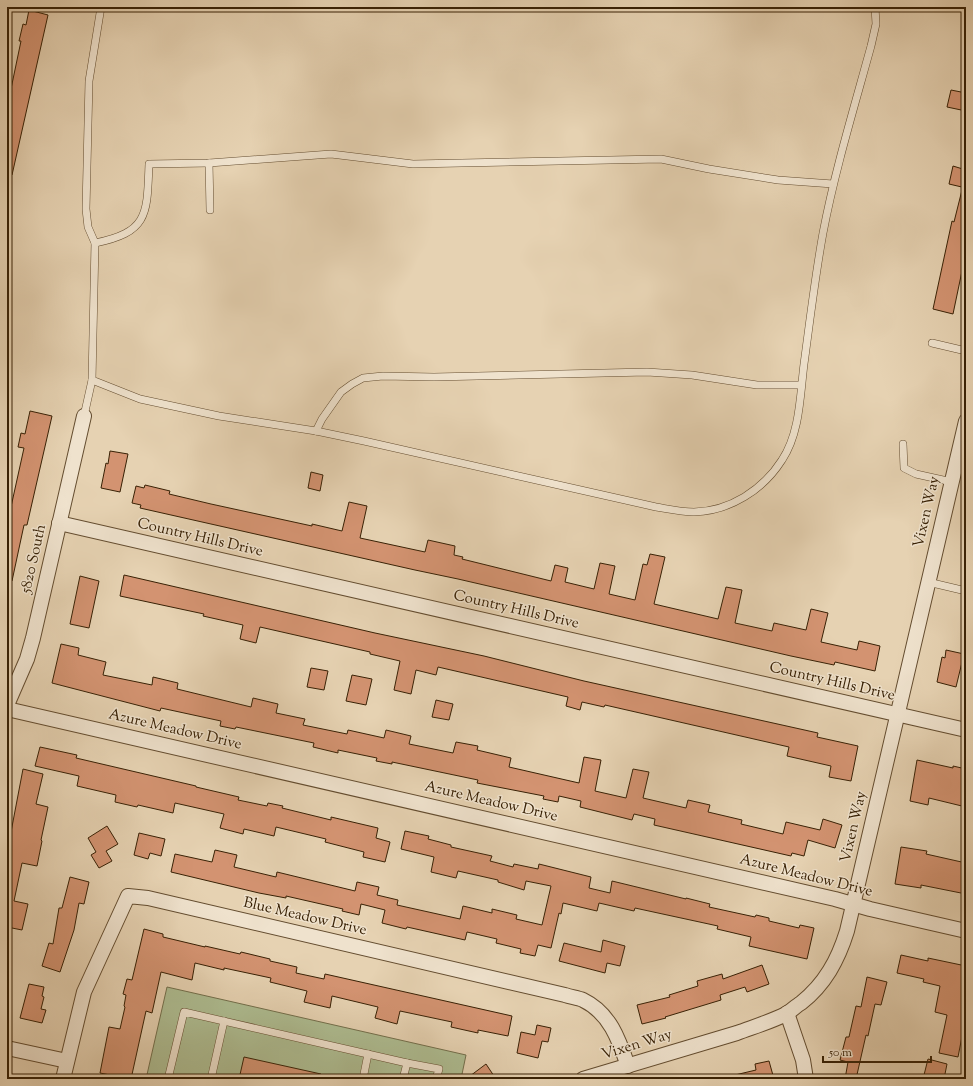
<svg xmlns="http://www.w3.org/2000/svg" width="973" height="1086" font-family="'Sorts Mill Goudy',serif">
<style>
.green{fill:#aebd92;stroke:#736f4c}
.building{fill:#d39371;stroke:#382105}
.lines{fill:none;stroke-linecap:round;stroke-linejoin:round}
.service-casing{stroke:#644d30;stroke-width:8}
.minor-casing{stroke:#644d30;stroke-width:16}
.service{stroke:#efe2cd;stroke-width:7}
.minor{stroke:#efe2cd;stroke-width:14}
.labels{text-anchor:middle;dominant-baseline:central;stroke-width:3;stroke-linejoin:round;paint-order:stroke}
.street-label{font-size:15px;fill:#382105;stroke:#efe2cd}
</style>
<rect width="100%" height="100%" fill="#e6d2b2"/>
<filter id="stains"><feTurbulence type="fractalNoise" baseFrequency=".005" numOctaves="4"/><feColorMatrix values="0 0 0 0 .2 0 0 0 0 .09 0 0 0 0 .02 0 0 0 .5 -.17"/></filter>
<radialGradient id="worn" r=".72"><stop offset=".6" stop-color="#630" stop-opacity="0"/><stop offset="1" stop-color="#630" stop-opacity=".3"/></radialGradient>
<polygon class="green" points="167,987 466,1055 461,1079 146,1079"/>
<g class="building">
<polygon points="29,10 48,15 12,175 7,175 7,108 21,41 19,41 23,24 26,25"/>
<polygon points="951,90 966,93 966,111 947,107"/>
<polygon points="953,166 966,170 966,188 949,184"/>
<polygon points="962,190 966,190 966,252 953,314 933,309 952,221 954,222"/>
<polygon points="30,411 52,416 27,525 24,525 12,581 7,580 7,525 24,448 18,447 21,433 25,434"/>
<polygon points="110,451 128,454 120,492 101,488 106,463 108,464"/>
<polygon points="311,472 323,475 320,491 308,488"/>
<polygon points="145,485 170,491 169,494 211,504 312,526 312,524 342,531 349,502 367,506 360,538 425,552 428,540 455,546 454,555 463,557 462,559 551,581 555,565 568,568 565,582 594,589 600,563 615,566 609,594 635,600 643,564 647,565 650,554 665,557 654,604 718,619 726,587 742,590 735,623 772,631 774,623 806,630 811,609 828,613 821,642 857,650 859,641 880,646 875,671 835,662 834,665 791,656 458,579 415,570 140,508 141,505 132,503 136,486 144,488"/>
<polygon points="124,575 375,633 484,656 584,681 818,733 817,737 858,746 851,781 829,777 831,766 787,756 789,747 605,705 604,707 582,702 580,710 566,706 568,697 438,667 436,675 416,670 411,694 394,690 400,661 370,654 370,652 260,627 256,643 240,639 243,625 203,616 204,614 120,596"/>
<polygon points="80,576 99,581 89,628 70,624"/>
<polygon points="61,644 79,648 78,655 106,662 103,675 152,685 153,677 178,683 177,689 251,707 253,698 278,704 276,713 305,719 303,725 347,734 348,730 384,738 386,730 411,736 409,744 453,753 456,742 478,746 477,750 511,758 509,767 579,783 584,757 601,760 595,791 626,798 633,769 649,772 643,798 686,808 688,800 710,805 708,812 742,820 741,824 783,834 786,822 820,830 823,819 842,825 835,848 808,840 804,856 792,853 791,856 654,825 655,819 634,814 632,820 580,807 581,801 559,796 558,802 543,799 544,796 477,783 478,780 392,762 392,764 376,761 377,758 338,750 338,753 313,747 314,743 236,727 235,729 220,726 221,721 161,708 160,711 52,683"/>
<polygon points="946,650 964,654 956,687 937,682 942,657 945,658"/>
<polygon points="311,668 328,671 324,690 307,687"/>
<polygon points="352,675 372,679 366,705 346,701"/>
<polygon points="436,700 453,704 449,720 432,717"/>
<polygon points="40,747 77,755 76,758 196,786 196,787 239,797 238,800 267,806 268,803 283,806 282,808 331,820 331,817 378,828 376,838 390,842 385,862 363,857 364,852 325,842 326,839 276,827 274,836 244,829 243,834 220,828 224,814 175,803 173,813 138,805 137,807 115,802 116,795 77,786 79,776 35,766"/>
<polygon points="917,760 953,768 953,766 966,769 966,807 929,798 928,805 910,801"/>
<polygon points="23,769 43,774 36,804 48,807 41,840 42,841 37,866 22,863 14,901 28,904 22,930 7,927 7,853"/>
<polygon points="107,826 118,844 106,851 112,861 99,868 91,855 96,852 88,838"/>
<polygon points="405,831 429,836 428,839 451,845 451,847 492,856 490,861 513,867 514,864 538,869 539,864 591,877 589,888 610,893 612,881 686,899 686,898 710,904 709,907 755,917 756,915 769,918 769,921 799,928 800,925 814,928 807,959 749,946 751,937 717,929 718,926 635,908 634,911 599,903 597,911 563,903 561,914 559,913 551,948 538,945 535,956 520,953 521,949 496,943 497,939 467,932 465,940 407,927 406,929 382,923 385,910 361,904 359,915 342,911 343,909 286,896 286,898 259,893 171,872 175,854 212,862 215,850 237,855 234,867 276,877 277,872 355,891 357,882 379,887 377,895 398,900 397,905 460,919 463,906 492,913 492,909 517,915 516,919 542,925 551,886 526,881 524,890 498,882 498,880 458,871 456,878 431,872 434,857 401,849"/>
<polygon points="139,833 165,839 161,856 150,853 148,859 134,855"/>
<polygon points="901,847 927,851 926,854 966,863 966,894 921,885 921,888 895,884"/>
<polygon points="70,877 89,882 84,904 79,903 74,930 60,972 42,966 49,943 53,944 59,908 62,908"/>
<polygon points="144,929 163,934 163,937 205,947 205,946 240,954 241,952 270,959 270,961 297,967 296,973 324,979 325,974 512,1016 508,1036 478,1030 478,1033 451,1027 452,1022 400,1011 397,1024 375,1018 378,1007 332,996 330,1008 304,1002 307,991 270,982 271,978 224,968 224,970 195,963 192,980 161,972 152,1013 146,1011 131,1079 100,1073 109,1027 120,1029 125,1007 124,1006 126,995 123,994 127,979 132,980"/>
<polygon points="603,940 625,946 620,966 607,963 605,973 559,961 564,943 601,952"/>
<polygon points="901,955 928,961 928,958 966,966 966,1016 958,1057 939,1053 947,1015 935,1012 940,986 923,982 924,979 897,973"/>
<polygon points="762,965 769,984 747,992 745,987 720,995 721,1000 665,1017 666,1018 642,1024 637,1005 670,997 669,995 698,986 697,981 722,974 723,979"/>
<polygon points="867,977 887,982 881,1005 875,1004 868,1036 866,1035 856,1079 845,1079 848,1062 840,1060 846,1037 849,1037 856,1006 861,1007"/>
<polygon points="29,984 44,987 42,996 44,997 41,1009 46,1010 42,1023 20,1018"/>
<polygon points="537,1025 551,1028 548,1042 542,1041 538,1058 517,1053 521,1032 535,1035"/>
<polygon points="244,1057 321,1074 321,1079 239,1079"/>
<polygon points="928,1059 947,1064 944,1079 923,1079"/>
<polygon points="769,1061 774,1079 736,1079 735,1075 756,1070 755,1064"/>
<polygon points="486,1064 496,1079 466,1079"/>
</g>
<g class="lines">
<defs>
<g id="service">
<path d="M101,7L89,81L86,209L88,227L95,243L92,380L140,399L219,416L316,431L364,441L656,507C668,509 681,512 694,512C730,511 763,490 782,460C800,433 800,396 804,364C810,320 815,277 823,233C835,170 854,108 871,46L876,24L875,7"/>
<polyline points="209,163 210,210"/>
<path d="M95,243C149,232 147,214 149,164L209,163L331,154L413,164L661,159L709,169L778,180L833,184"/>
<polyline points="932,343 966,351"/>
<polyline points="84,416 92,380"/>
<polyline points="316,431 322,419 341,392 352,384 363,378 383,376 434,377 647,372 692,375 757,385 801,385"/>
<polyline points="903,444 904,468 916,474 952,482"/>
<polyline points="928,582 966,591"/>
<polyline points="407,1063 439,1069 436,1079"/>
<polyline points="168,1079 184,1012 407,1063 403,1079"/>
<polyline points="211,1079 224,1021"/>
<polyline points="363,1079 368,1054"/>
</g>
<g id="minor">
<polyline points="59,523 966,730"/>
<polyline points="7,705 27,659 33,638 84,416"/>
<polyline points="7,709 835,899 870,909 966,931"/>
<polyline points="787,1013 803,1060 806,1079"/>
<polyline points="7,1048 67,1061"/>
<path d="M63,1079L84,992L128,896L148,898L565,995C571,997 578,998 583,1000C610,1013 619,1040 628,1066"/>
<path d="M583,1079L737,1033C753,1027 770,1022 786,1014C791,1011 796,1006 801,1003C825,984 838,960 847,931L966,421"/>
</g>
</defs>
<use href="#service" class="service-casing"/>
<use href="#minor" class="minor-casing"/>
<use href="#service" class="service"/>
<use href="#minor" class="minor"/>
</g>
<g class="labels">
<g class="street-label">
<text transform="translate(927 512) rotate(-77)">Vixen Way</text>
<text transform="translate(200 538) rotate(13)">Country Hills Drive</text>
<text transform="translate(34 559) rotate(-77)">5820 South</text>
<text transform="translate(516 610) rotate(13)">Country Hills Drive</text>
<text transform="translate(832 682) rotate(13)">Country Hills Drive</text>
<text transform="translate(175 730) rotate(13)">Azure Meadow Drive</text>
<text transform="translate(491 802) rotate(13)">Azure Meadow Drive</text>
<text transform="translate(854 827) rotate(-77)">Vixen Way</text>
<text transform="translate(806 876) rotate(14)">Azure Meadow Drive</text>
<text transform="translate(305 917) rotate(13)">Blue Meadow Drive</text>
<text transform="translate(637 1045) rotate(-17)">Vixen Way</text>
</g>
</g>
<rect width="973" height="1086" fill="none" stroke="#e6d2b2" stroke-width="24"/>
<rect x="8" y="8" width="957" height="1070" fill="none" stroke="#382105" stroke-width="2"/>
<rect x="12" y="12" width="949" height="1062" fill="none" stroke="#382105"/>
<path d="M823 1056v6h108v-6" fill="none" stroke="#382105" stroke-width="2"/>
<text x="829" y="1056" font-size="12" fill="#382105" stroke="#efe2cd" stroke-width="3" paint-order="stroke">50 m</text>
<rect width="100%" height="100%" filter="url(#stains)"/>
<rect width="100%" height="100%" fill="url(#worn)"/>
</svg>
